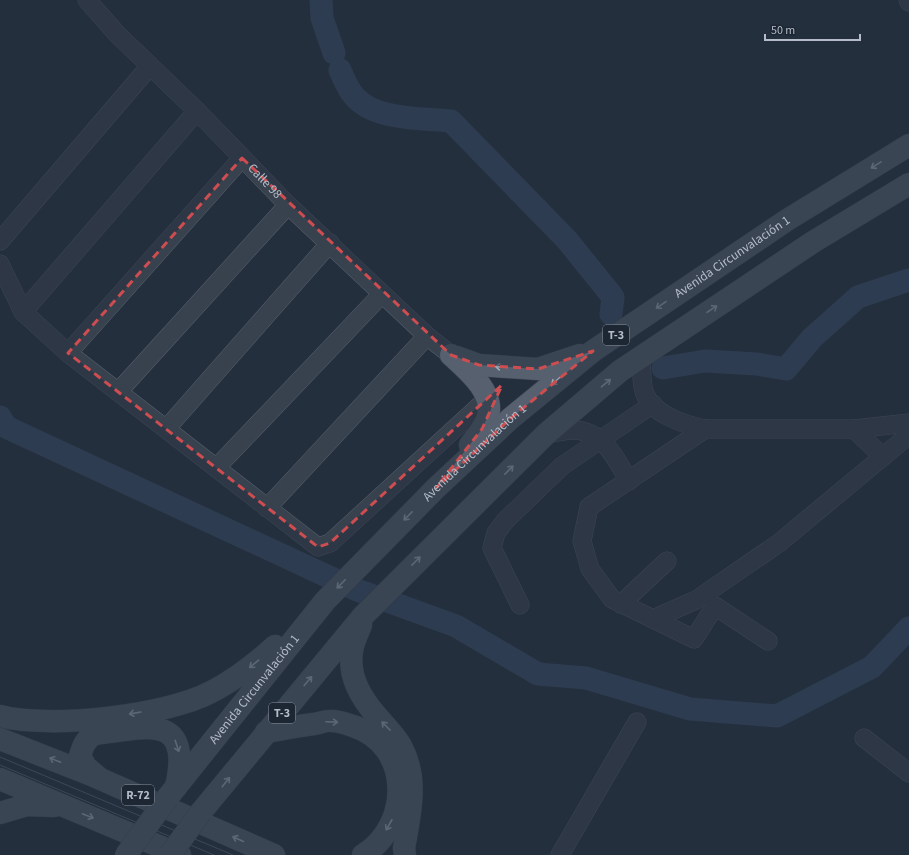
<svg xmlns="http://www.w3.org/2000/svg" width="909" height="855" font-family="'Source Sans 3',sans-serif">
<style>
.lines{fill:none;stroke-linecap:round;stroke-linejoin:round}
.river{stroke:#394c67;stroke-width:23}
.minor-casing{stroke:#565f6c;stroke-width:19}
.major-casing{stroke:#414a57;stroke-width:23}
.minor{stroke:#38414e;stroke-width:18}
.major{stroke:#56606e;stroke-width:22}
.tram{stroke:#5a6575;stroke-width:1}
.major-bridge-casing{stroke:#414a57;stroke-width:23;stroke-linecap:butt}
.major-bridge{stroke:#56606e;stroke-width:22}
.oneway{stroke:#a1aab7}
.marked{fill:none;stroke:#ce4d50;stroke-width:3;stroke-dasharray:8 5;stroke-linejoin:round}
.labels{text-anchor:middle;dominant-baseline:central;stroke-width:4;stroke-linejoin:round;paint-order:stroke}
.shield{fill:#1d2633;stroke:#878f9c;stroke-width:1}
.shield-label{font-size:12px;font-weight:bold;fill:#b4bcc9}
.street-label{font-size:13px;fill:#b4bcc9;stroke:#1d2633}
</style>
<rect width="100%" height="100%" fill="#242f3e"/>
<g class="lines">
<g class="river">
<polyline points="321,0 322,18 334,53"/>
<path d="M340,70C343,77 346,85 351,92C370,121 421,118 451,121L567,240L613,297L611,314"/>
<polyline points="663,368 705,361 757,364 786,369 812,338 858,297 909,280"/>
<polyline points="0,417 6,427 357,590 456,626 538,674 586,678 690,709 777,716 872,667 909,628"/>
</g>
<defs>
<g id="minor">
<path id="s1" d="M87,0L117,34L197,111L288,205L427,336L451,355"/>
<polyline points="908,0 909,2"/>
<polyline points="0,241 150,66"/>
<polyline points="0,264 23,312 68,353 318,547 330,543 487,399"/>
<polyline points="23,312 197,111"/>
<polyline points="68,353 242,158"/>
<path d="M641,357C642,368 641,381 644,391C650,414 686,425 705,429"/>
<polyline points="118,392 288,205"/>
<polyline points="909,423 854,429 705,429 589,507 582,541 590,569 612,599 653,619 696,600 779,543 909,435"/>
<polyline points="166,429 330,243"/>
<polyline points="854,429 883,457"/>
<path d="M546,434C555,433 565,430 574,430C604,431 616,459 629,481"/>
<polyline points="216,468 382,294"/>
<polyline points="267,508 427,336"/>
<polyline points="621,604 667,561"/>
<polyline points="520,605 492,548 496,533 505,521 562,466 653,404"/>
<polyline points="653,619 694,639 715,606 768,641"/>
<polyline points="864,738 909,773"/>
<polyline points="560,855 637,722"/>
</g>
<g id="major">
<path d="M451,355C466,369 495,392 488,416C485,427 477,436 470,445"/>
<polyline points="457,357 479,365 538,369 580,355"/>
<path d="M361,625C358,633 353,642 352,651C348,675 361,698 376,715C384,725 394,734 401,746C419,779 410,813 404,848L405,855"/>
<path d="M0,716C49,729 166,716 211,692C235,680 255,664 275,646"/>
<path d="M266,732C282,729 298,726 314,724C320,723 327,720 332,721C339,721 347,724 353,726C412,745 412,825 363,855"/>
<polyline points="0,739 89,774 274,855"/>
<path d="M98,777L86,767L80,756C83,746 85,740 94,734C145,728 193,711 176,787"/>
<polyline points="0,779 180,855"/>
<path id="s2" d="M168,797L325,601L436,488L511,418L593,351L787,220L909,145"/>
<polyline points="201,812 363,616 546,434 620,371 813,242 909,184"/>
<polyline points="0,813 27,805 54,806"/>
</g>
</defs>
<use href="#minor" class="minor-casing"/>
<use href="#major" class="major-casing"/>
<use href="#minor" class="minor"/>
<use href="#major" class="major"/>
<g class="tram">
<polyline points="0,757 233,855"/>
<polyline points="0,765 214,855"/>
</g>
<defs>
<g id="major-bridge">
<polyline points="126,855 168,797"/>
<polyline points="170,855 201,812"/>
</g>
</defs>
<use href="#major-bridge" class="major-bridge-casing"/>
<use href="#major-bridge" class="major-bridge"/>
</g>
<defs><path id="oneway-shaft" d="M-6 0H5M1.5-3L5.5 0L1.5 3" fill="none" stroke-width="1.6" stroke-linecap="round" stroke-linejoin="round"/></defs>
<g class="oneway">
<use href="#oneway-shaft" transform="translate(876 165) rotate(148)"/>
<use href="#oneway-shaft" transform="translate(661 305) rotate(146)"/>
<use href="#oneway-shaft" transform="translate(712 309) rotate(-34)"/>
<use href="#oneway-shaft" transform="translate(501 367) rotate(-175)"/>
<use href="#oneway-shaft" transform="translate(556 381) rotate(140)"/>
<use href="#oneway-shaft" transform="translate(606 383) rotate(-40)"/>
<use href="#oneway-shaft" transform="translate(509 470) rotate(-45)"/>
<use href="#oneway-shaft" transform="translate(408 516) rotate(135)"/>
<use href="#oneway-shaft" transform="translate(416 561) rotate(-45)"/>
<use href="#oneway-shaft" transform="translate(341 584) rotate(134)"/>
<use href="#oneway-shaft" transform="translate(254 664) rotate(140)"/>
<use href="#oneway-shaft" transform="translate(308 681) rotate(-50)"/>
<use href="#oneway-shaft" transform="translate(135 713) rotate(170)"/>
<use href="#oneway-shaft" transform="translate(332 722) rotate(2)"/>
<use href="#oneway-shaft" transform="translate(386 726) rotate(-135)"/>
<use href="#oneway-shaft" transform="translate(177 746) rotate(72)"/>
<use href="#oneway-shaft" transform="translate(55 760) rotate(-158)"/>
<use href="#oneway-shaft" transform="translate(226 782) rotate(-51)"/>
<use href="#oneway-shaft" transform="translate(88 816) rotate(22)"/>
<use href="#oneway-shaft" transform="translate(389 825) rotate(119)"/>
<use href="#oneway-shaft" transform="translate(238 839) rotate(-156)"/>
</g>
<path d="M0 0H909V855H0ZM242,158L451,355L479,365L538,369L593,351L511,418L436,488L482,429L502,385L330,543L318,547L68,353Z" fill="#242f3e" fill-opacity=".55" fill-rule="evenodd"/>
<path class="marked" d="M242,158L451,355L479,365L538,369L593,351L511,418L436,488L482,429L502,385L330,543L318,547L68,353Z"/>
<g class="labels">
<g class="shield">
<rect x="603" y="325" width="26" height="20" rx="3"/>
<rect x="269" y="703" width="26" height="20" rx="3"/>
<rect x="122" y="785" width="32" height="20" rx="3"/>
</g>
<g class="shield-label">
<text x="616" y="335">T-3</text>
<text x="282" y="713">T-3</text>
<text x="138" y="795">R-72</text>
</g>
<g class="street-label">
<text stroke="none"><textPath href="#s1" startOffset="254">Calle 98</textPath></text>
<text stroke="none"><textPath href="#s2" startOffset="786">Avenida Circunvalación 1</textPath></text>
<text stroke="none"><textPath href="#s2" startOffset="462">Avenida Circunvalación 1</textPath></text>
<text stroke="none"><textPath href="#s2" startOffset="138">Avenida Circunvalación 1</textPath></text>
</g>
</g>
<path d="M765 34v6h95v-6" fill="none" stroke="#b4bcc9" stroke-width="2"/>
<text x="771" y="34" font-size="12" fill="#b4bcc9" stroke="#1d2633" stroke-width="3" paint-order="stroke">50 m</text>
</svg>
